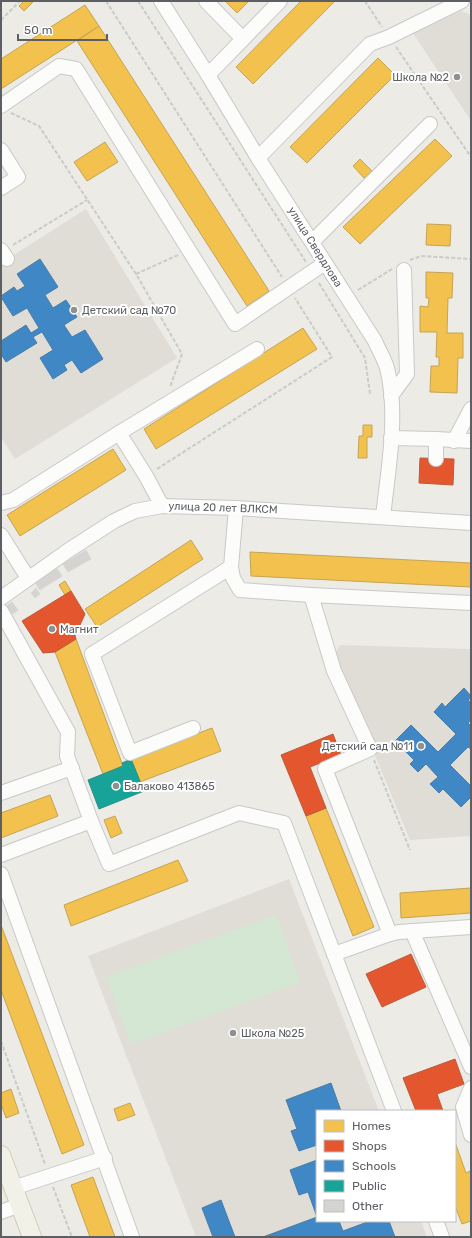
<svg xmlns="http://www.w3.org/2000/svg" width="472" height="1238" font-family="Rubik,sans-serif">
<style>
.education{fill:#dfddd6}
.green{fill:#d4e7d3}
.homes{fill:#f2c14e;stroke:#c5a454}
.shops{fill:#e4572e;stroke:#bb593e}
.schools{fill:#3f88c5;stroke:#487ca8}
.public{fill:#17a398;stroke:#2c8f88}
.building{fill:#d5d4d1;stroke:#dbd9d5}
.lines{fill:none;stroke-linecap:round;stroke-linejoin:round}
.minor-casing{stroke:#c8c9c8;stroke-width:16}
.major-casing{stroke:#d2ccb5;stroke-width:20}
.path{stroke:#c8ccca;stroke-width:2;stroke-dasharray:4 2;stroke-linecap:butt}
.minor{stroke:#fcfcfb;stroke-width:14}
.major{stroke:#f2f1e7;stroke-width:18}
.poi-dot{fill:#8e9091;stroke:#fff;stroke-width:1.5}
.labels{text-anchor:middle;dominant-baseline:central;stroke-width:4;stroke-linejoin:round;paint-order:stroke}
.poi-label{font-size:11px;fill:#5c5f63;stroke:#fff;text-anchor:start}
.street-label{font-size:11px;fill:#5c5f63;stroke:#fff}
</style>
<rect width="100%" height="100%" fill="#ecebe6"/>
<g class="education">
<polygon points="461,11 471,15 471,121 413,33"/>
<polygon points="86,209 177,358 15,459 1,437 1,263"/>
<polygon points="340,645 471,649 471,836 410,840 334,656"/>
<polygon points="289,879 379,1111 317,1111 317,1221 421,1221 427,1237 196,1237 88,956"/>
</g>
<polygon class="green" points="276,915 300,982 131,1044 106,977"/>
<g class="homes">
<polygon points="24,1 33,2 24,11 19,6"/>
<polygon points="227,1 249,1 237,13 226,2"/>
<polygon points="301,1 335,1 253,84 236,67"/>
<polygon points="85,5 99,26 1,89 1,59"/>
<polygon points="99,26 269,291 247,306 77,41"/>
<polygon points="378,58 395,75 307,163 290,147"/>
<polygon points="435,139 452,156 360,244 343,227"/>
<polygon points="105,142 118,162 87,181 74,162"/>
<polygon points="360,159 372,171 364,178 353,166"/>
<polygon points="427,224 451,225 450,246 426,245"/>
<polygon points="426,272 453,273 452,298 448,298 447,333 463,333 463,358 458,358 457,393 430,392 431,366 439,366 439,357 436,357 437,332 420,332 420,306 428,307 429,298 426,298"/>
<polygon points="303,328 317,349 156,449 144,429"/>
<polygon points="363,425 372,425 372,437 367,437 367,458 358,458 359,436 363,436"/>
<polygon points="113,449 126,470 20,536 7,515"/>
<polygon points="191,540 203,559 97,627 85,609"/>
<polygon points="250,552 471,563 471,587 251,576"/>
<polygon points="65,581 71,591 65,595 59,585"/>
<polygon points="76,639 123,766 103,774 55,652"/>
<polygon points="212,728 221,751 140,782 131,759"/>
<polygon points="50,795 58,816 1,838 1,813"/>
<polygon points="326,808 374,927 353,936 306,816"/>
<polygon points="115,816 122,833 111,838 104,820"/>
<polygon points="178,860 188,881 71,926 64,905"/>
<polygon points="471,888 471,913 401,918 400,893"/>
<polygon points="1,925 84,1145 62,1154 1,990"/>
<polygon points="11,1089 19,1113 6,1118 1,1104 1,1093"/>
<polygon points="130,1103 135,1115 118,1121 114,1109"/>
<polygon points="455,1142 466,1173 470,1171 471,1175 471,1221 462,1224 455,1206"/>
<polygon points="93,1177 115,1237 90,1237 71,1185"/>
</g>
<g class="shops">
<polygon points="420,458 454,459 453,485 419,483"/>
<polygon points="71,591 85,614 75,636 76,639 55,652 43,653 22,621"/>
<polygon points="333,734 341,755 310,767 326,808 306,816 281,755"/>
<polygon points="411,954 426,987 382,1007 366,974"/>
<polygon points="455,1059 464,1084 437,1094 443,1111 416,1111 403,1078"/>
</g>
<g class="schools">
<polygon points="40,259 58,287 45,295 53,308 66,300 77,317 64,325 72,337 85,330 103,359 81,373 72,360 64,365 67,370 53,379 40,358 53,350 42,332 33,337 37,343 6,362 1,354 1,341 26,325 31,333 39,328 27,308 13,316 1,297 1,296 14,287 17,291 25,286 17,274"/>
<polygon points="464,688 471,696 471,698 468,700 471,703 471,720 468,723 471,726 471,749 468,747 450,765 471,786 471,797 461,807 443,789 439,793 430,784 438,777 426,764 418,772 410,764 414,760 395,741 411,725 438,752 456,734 434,712 442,703 445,707"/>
<polygon points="331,1083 341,1111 317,1111 317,1145 299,1151 291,1131 297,1129 286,1100"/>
<polygon points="317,1160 317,1217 308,1192 299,1195 290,1170"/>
<polygon points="221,1200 235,1237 213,1237 202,1208"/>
<polygon points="317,1217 317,1221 339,1221 343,1231 370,1221 389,1221 395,1237 263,1237"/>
</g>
<polygon class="public" points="131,759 144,791 99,809 88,780 123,766 122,763"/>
<g class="building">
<polygon points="86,550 91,559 68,572 63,564"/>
<polygon points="56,567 62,576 40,590 34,581"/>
<polygon points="36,588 40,594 35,598 31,593"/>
<polygon points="12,602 18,610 13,614 6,606"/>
</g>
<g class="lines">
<defs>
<g id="minor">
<path d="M161,1L208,75L258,158L375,341C379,351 386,361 388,372C398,418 388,470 383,517"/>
<polyline points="206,1 243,39"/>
<polyline points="208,75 280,1"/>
<polyline points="1,106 59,66 76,69 235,324 325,263"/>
<polyline points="1,150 18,177 1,188"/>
<polyline points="258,158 370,44 389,37 462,1"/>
<polyline points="312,242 430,124"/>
<polyline points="1,250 7,259"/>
<polyline points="391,396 407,374 404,270"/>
<polyline points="119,433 146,476 162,506"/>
<polyline points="391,438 436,439 471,441"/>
<polyline points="454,441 471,409"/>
<polyline points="436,459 436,439"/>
<polyline points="1,503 13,500 119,433 257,349"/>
<polyline points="1,535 28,578"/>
<polyline points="231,567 233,578 240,590 311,595"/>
<polyline points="1,598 69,550 114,521 135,511 162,506 236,508 471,523"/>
<polyline points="1,611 68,732 67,756 91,821 109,864 239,813 284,823 394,1111"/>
<polyline points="193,728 130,753 92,654 231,567 236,508"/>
<polyline points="1,793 72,768"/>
<polyline points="1,855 91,821"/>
<polyline points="1,874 132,1237"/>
<polyline points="412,931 471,1067"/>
<polyline points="390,934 325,769 370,749 334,671 311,595 471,603"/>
<polyline points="334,954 390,934 399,932 471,927"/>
<polyline points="471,1088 463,1107 471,1135"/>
<polyline points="13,1188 105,1158"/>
<polyline points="1,1212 20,1205"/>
<polyline points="436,1221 442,1237"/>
</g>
<polyline id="major" points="1,1155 32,1237"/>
</defs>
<use href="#minor" class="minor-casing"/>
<use href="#major" class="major-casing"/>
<g class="path">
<polyline points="106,1 282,277"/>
<polyline points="138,1 306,262"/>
<polyline points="365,1 382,27"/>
<polyline points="1,20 20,1"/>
<polyline points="396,47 471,157"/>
<polyline points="11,113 39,126 136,274 182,354 170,387"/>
<polyline points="13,245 87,200"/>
<polyline points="410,260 421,256 471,259"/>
<polyline points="136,274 178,255"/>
<polyline points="319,283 365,358 370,394"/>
<polyline points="358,290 392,269"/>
<polyline points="157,469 332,357 295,298"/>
<polyline points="374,760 410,850"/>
<polyline points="1,1041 45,1164"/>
<polyline points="53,1187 72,1237"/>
</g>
<use href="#minor" class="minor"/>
<use href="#major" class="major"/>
</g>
<g class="poi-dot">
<circle cx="457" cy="77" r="4"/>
<circle cx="74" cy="310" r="4"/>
<circle cx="52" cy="629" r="4"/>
<circle cx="421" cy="746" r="4"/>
<circle cx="116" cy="786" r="4"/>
<circle cx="233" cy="1033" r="4"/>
</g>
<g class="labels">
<g class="poi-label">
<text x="449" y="77" text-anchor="end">Школа №2</text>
<text x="82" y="310">Детский сад №70</text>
<text x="60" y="629">Магнит</text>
<text x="413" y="746" text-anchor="end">Детский сад №11</text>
<text x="124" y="786">Балаково 413865</text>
<text x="241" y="1033">Школа №25</text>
</g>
<g class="street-label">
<text transform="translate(315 247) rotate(58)">улица Свердлова</text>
<text transform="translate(223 508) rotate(2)">улица 20 лет ВЛКСМ</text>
</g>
</g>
<rect width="472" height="1238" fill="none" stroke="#5c5f63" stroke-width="4"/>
<rect x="316" y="1110" width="140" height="112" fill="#ffffff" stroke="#bebfc1"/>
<rect x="324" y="1120" width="20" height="12" fill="#f2c14e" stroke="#bebfc1"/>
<text x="352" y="1130" font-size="12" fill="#5c5f63">Homes</text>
<rect x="324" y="1140" width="20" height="12" fill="#e4572e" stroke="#bebfc1"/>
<text x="352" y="1150" font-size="12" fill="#5c5f63">Shops</text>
<rect x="324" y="1160" width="20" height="12" fill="#3f88c5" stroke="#bebfc1"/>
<text x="352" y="1170" font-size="12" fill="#5c5f63">Schools</text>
<rect x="324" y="1180" width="20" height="12" fill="#17a398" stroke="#bebfc1"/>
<text x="352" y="1190" font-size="12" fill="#5c5f63">Public</text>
<rect x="324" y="1200" width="20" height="12" fill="#d5d4d1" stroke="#bebfc1"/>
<text x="352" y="1210" font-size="12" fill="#5c5f63">Other</text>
<path d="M18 34v6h89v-6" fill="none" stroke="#5c5f63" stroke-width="2"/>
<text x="24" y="34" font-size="12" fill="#5c5f63" stroke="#ffffff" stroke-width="3" paint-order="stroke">50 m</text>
</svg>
